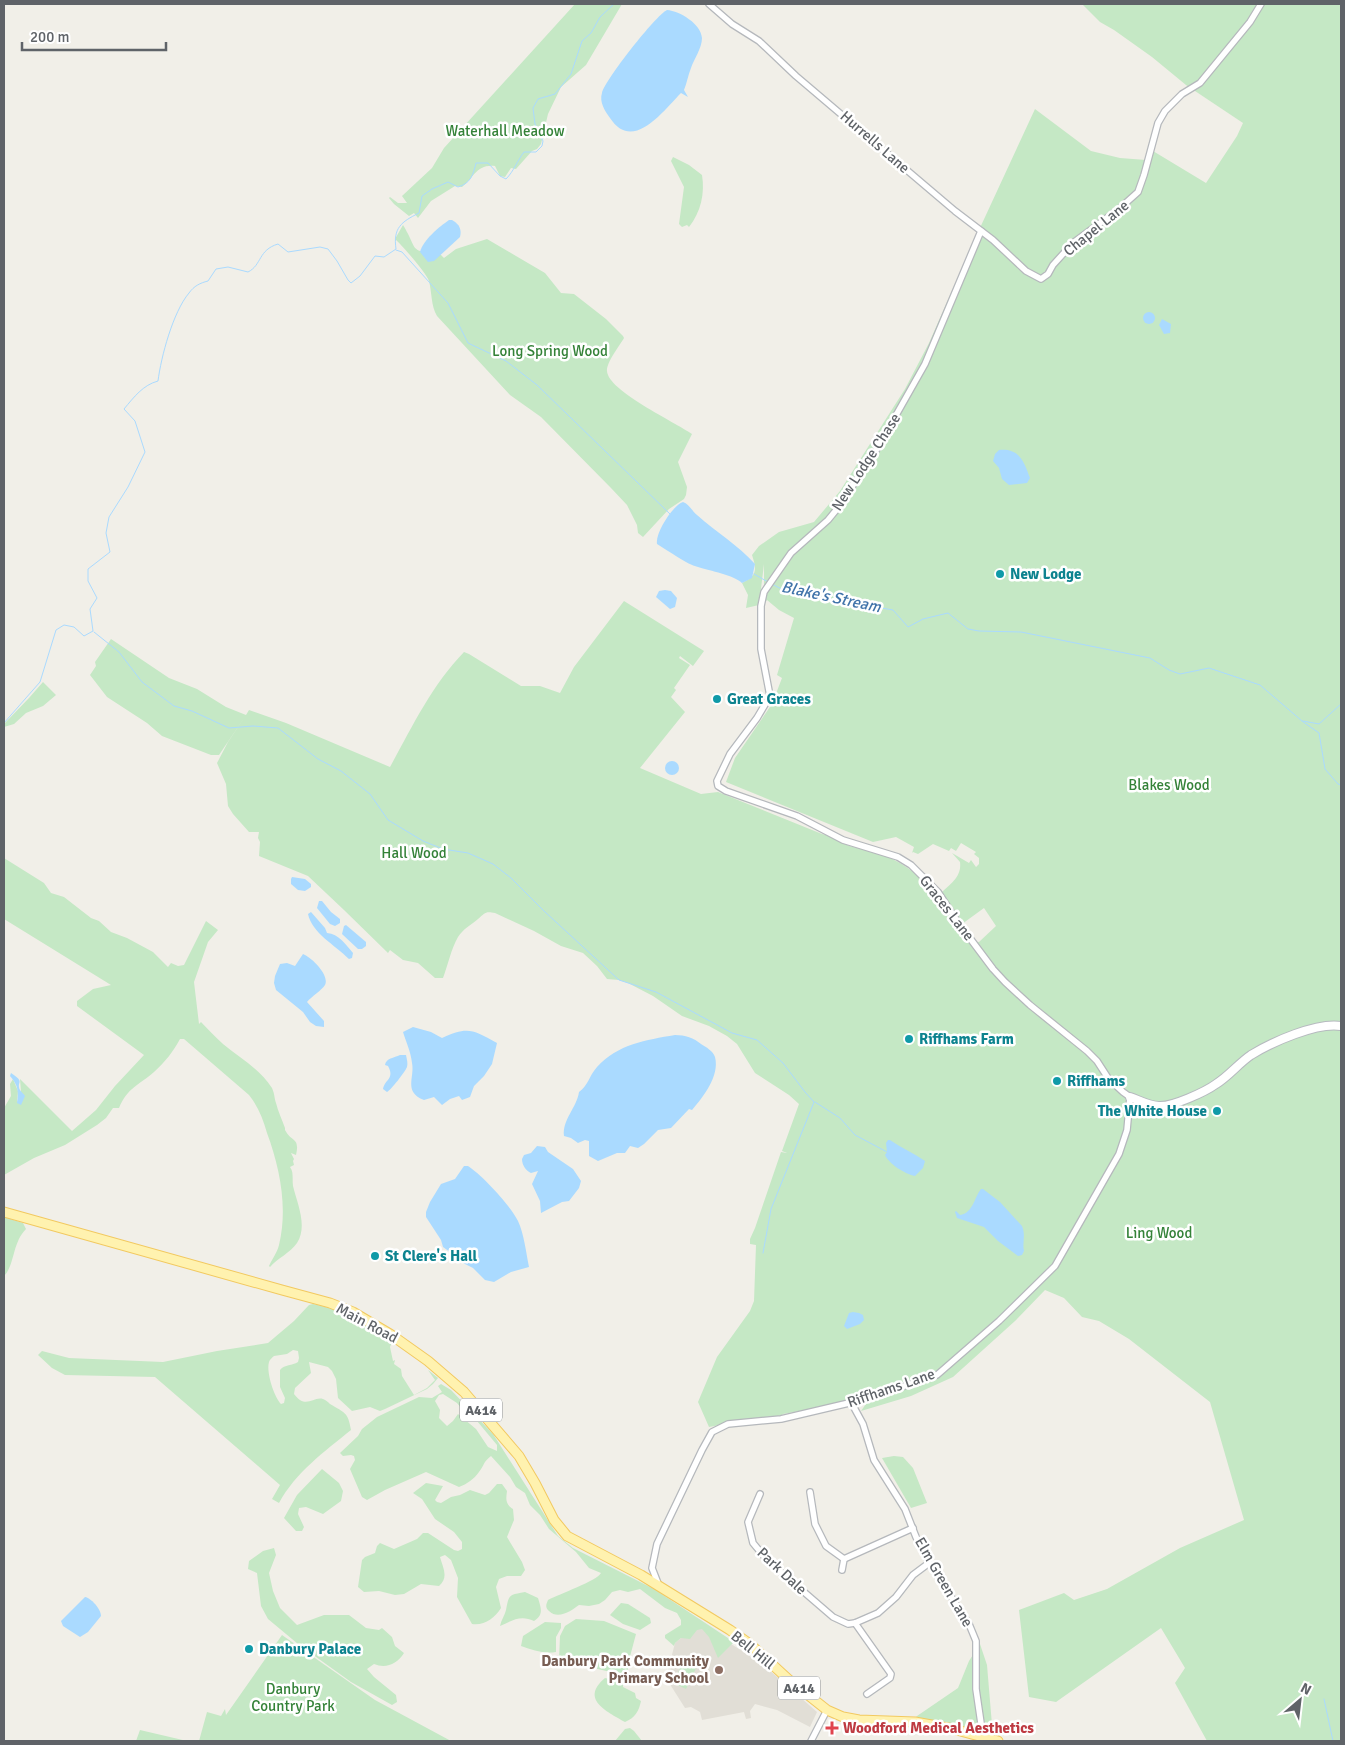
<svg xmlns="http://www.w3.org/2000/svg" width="1345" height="1745" font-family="Signika,sans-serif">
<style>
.education{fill:#e1ded6}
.green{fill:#c5e8c5;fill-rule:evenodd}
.water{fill:#aadaff}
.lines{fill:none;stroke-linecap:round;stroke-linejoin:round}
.stream{stroke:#aadaff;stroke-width:1}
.street-casing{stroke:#b5b8bc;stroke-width:8}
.secondary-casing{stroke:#b6babf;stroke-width:10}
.primary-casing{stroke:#f2c960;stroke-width:11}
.street{stroke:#fff;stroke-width:5.5}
.secondary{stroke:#fff;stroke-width:8}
.primary{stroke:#fff2af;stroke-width:9}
.culture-dot{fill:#0f9aa8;stroke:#fff;stroke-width:2}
.education-dot{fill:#8d6e63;stroke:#fff;stroke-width:2}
.health-dot{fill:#e0444e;stroke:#fff;stroke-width:2}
.labels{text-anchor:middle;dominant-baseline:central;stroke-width:5;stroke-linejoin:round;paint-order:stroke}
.shield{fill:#fff;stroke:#8f9295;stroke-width:1}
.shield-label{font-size:14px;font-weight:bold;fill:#5f6368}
.park-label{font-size:15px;fill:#348238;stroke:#fff}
.street-label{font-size:15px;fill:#5f6368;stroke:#fff}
.culture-label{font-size:15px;font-weight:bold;fill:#0d838f;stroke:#fff;text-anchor:start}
.education-label{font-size:15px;font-weight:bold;fill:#785e54;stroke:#fff;text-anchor:end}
.health-label{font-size:15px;font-weight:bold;fill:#be3a42;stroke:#fff;text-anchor:start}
.water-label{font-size:16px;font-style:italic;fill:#4174aa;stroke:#fff}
</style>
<rect width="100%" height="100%" fill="#f1efe8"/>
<polygon class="education" points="694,1621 760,1662 817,1712 810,1727 777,1710 755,1704 750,1711 751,1718 746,1719 744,1712 702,1720 700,1712 691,1707 685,1708 666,1678 675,1643 681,1638"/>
<g class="green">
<path d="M575,4H622L586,65L561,87L548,114L541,144L537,149L532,151L516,169L511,168L505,177L500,176L495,166C476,164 474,178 462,187L455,186L431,201L418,218L414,213L409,216L394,204L389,198L390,197L398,203H407L402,196L432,168L444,148Z"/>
<path d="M1082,4H1341V1741H1207L1175,1683L1185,1668L1161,1628L1056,1702L1029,1697L1019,1610L1064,1593L1074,1600L1107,1589L1180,1548L1244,1520L1210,1402L1129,1339L1099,1321L1082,1317L1064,1298L1045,1290L1015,1321L953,1377L911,1396L861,1411L868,1401H855L783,1414L782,1415L774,1418H757L709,1427L698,1402L717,1357L750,1311L754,1301L756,1245L750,1244V1239L755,1228L781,1152L787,1153L782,1151L799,1104L789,1095L755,1073L737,1044L727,1036L709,1026L682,1016L653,996L628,983L619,980L607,979L597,966L583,953L561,946L534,931L495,913C485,911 485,913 478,919C471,925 463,929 458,937C451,949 448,965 443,978H435L418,963L403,960L390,950L388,953L344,910L308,876L259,856L260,842L258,838L259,832H249L233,814L228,806L226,784L217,763L228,742L244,718L219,755H211L162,736L147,723L107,697L90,675L96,666L95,662L111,639L169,678L197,689L226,707L246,715L249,710L286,723L390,767C412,727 432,685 464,652L469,654L521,686H540L560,693L574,667L624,601L704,651L693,666L680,656L679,658L690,665L674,688L676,690L671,697L685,712L640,768L701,794L718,792L822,834C833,836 842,844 853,847C864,850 875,851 886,856C929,875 942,903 966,941L979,942L996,926L984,908L962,924L941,893C950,884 962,877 960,862L952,853L969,863L971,860L976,867L979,864V858L974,854L976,852L961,843L956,851L951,848L949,851L933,844L918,854L913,852L912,853L914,847L896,837L873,842L726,782L735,758L772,704L782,678L777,675L794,618L779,610L767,600L764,604V564L759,605L746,608L748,595L742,583C757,576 757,570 752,555L759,546L779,532L814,522L840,491L905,389L929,343L973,243L1035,109L1091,151L1120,158L1146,160L1148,148L1206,183L1237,136L1243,123L1186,85L1152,57L1114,30L1100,22Z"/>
<path d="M673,157L689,165L702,175C705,193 701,212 689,227L687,225L682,227L679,224L684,187L671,161Z"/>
<path d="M403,225C419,251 407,250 441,255L444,258L456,249L487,239L545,273L561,293L574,294L606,319L623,336L624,338C620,345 606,363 607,371C608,391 675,422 692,434L678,462L687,487L686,495L684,499L669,509L643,537L638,533L637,525L627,505L611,488L541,417L510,395L437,316C431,306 432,293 429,281C427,274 402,245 395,239Z"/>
<polygon points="43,682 56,695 43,706 26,713 14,724 4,727 4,724 29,698"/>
<path d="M4,858L44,883L51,893L64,897L91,918L99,921L111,932L127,938L153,952L168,967L171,963L178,966L184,965L206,921L218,930L208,942L194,982L199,1024L201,1022C208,1029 215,1037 223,1044C240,1058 260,1069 272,1088C275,1095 274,1097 276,1103C278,1111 282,1120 285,1128V1130C292,1143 300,1137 296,1155L291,1153L294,1159L293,1161L294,1165L290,1167C294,1172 292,1179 293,1186C297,1203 308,1226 297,1243C290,1253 278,1258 270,1267L269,1266C272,1259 277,1253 279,1245C288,1208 280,1168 267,1133C263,1119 258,1106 249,1095L184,1039H180C173,1052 165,1062 154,1072C138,1086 128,1087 119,1108H113L106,1118L97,1125L65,1145L34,1158L4,1175V1108L11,1096L10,1084L13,1079L18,1091L17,1103L21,1092L20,1079L72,1131L96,1110L115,1086L144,1055L77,1006V1001L93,989L111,985L4,919Z"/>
<path d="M4,1217L23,1223L26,1229C12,1243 15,1265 4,1276Z"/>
<path d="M313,1304C343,1310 370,1323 392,1342L390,1347L393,1361L395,1360L394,1364L401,1369L402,1376L414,1395L427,1388L435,1380L428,1370L438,1378L433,1384L427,1389L385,1409L380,1411L370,1407L352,1411L338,1398L336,1379L332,1371L328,1367L309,1362L311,1373L295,1388L294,1394C306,1410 313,1396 323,1399C326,1400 328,1402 330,1404C345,1413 348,1412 351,1430C324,1452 296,1472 279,1503L272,1499L280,1485L155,1377L65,1375L52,1368L38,1355L42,1351L69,1358L163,1362L217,1351L268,1343L294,1321L309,1305ZM293,1350L298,1351L299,1358L298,1362C292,1366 285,1364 280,1370V1387L285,1398L284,1403L281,1404C274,1397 266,1372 269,1362C270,1359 272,1358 274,1356L287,1354Z"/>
<path d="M441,1384L451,1390L493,1434L558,1536L573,1548L654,1589L734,1642L718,1658L709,1637L702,1629L697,1630L690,1639L681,1638L675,1643L674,1646L665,1638V1635L681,1625V1620L677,1613L665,1608L640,1589L628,1592L620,1590L612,1592L605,1600L599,1604L589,1606L579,1605C571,1611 558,1620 549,1611C545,1607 546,1605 548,1600C559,1594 597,1581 601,1573L589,1568L576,1552L549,1529L540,1515L530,1505L525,1493L516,1487L510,1477L491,1456C483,1462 484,1466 479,1472C474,1479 467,1484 459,1487L426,1472L385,1490L367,1500L362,1497L350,1469L355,1460L354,1456L351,1455L343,1456L340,1453L358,1436L362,1429L377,1417L419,1397L432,1398L442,1392L438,1386ZM443,1394L457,1403L466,1414L477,1421L497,1445V1451L488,1447L476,1429L458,1414L453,1421L447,1426L439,1418L440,1410L435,1401L439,1395Z"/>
<polygon points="894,1456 903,1457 913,1468 927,1503 911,1508 882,1458"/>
<polygon points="322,1469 339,1483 343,1491 341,1501 323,1514 306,1507 299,1508 298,1514 304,1527 302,1531 296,1531 284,1518 297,1495"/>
<path d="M426,1483L443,1486L435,1500L437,1502L441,1503L451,1497L460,1495L470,1490L485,1495L489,1493L497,1484H502L507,1491C506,1499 505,1504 513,1509L514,1520L507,1537L522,1562L525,1570L521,1576H507L499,1579L496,1587L501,1608C495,1618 484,1626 472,1624L457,1597L458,1578L451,1560L445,1555L440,1557C443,1568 449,1577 439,1586L421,1584L404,1594L395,1595L379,1591L364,1592L358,1587L362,1560L365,1557L375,1553L377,1546L380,1543L394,1549L417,1539L423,1533H428L454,1550L458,1551L462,1549V1542L454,1532L435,1519L422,1499L413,1493Z"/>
<path d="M274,1548L276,1555L269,1573L273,1591L280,1608L297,1625L324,1615H349L366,1628L379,1630L382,1628L392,1637L395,1646L404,1653C397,1664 386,1669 374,1664L367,1669L374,1677L396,1695L397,1702L392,1705L351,1682L298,1644L268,1619L261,1606L257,1573L248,1569L249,1561L263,1551Z"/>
<path d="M525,1592L538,1598C541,1608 544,1615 534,1621C521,1615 513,1620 500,1626C501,1620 505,1615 506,1610C509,1594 509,1595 525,1592Z"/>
<polygon points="621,1603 628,1604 650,1618 651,1623 640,1630 623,1624 610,1615"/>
<polygon points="576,1619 604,1621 636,1634 628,1664 628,1676 559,1660 560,1636 565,1626"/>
<path d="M545,1622L561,1623V1628L556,1637V1652C543,1654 533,1650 521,1646L523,1636Z"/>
<polygon points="282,1635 375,1700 451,1741 199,1741 207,1712 221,1716 225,1709 226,1715"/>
<polygon points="980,1644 987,1665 992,1725 991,1734 916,1717 917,1716 958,1688 969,1661"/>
<polygon points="686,1656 699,1662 686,1689 673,1683"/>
<path d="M605,1678L623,1682V1687L635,1693L636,1698L641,1701C639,1711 635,1718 625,1722C606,1711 580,1699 605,1678Z"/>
<polygon points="630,1728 634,1731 642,1741 615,1741 625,1729"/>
<polygon points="140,1730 187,1741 136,1741"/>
</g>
<g class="water">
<path d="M667,10C680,11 701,24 702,38C702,48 694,59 691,68C688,75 687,83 684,90L688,97L681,93C663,111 633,153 610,118C605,111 599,102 602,93C605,80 656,15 667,10Z"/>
<path d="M449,220H452C459,224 462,229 460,237L434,261L428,262L420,252C423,240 439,227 449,220Z"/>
<circle cx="1149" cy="318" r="6"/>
<polygon points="1162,319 1171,324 1170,333 1164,334 1159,325"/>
<path d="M999,450C1020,448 1024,462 1030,478L1027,483L1009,485L1002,479L999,468L993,461L995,454Z"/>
<path d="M683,502C689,504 692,511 697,515C716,532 738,545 755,564L752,578L742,583C734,575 710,571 698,567C686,564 669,551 657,544C655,533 673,505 683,502Z"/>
<polygon points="665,590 671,591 677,598 675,607 670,609 656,597 659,591"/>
<circle cx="672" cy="768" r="7"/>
<polygon points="292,877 305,879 311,884 311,887 305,891 298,890 291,884 291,879"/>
<polygon points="319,901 322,901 331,912 340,919 340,923 335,926 330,924 317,908"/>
<path d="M311,912L325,928L327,933C339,934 345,944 353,953L352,958L349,959C335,945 312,933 308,914Z"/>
<polygon points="346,925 366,942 366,946 362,949 358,949 342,934 344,926"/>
<path d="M303,954C311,957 330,975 325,985C321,991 312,996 307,1002L324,1021V1027L316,1026L310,1022L303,1012L276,990L274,983L275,976L280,964L287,963L295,966Z"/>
<path d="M413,1027L431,1032L442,1038C468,1026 473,1030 497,1043L492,1064L484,1076L474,1086L470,1097L462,1100L459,1096L450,1099L442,1105L434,1097L424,1100C403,1092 415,1077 412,1063C411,1052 406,1042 403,1032Z"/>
<path d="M675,1035C685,1035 694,1038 701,1044C706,1047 713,1051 715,1057C720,1076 703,1097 692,1110L689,1109L671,1128L658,1130L644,1144L638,1148L630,1146L625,1153H617L598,1161L589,1156V1141L585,1140L578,1143L571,1138L564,1136C562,1120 577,1107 579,1092C588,1086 589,1076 597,1067C618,1044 646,1040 675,1035Z"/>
<path d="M400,1055H406C407,1060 408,1063 407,1067C405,1072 391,1090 387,1092L383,1089C385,1079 395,1079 388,1066L385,1065C386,1058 394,1058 400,1055Z"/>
<path d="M11,1073C26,1083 16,1081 20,1090C21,1092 24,1094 25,1096L21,1105L17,1103C19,1092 18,1085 10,1076Z"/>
<path d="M888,1140H890C901,1148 914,1153 925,1161L923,1168L915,1176C905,1174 889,1164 885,1155L887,1152L886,1143Z"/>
<path d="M537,1146L545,1147L548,1152L573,1169L581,1181L579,1188L569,1201L562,1202L541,1213L540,1201L532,1184L538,1171L531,1173C526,1171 522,1165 522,1159L524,1155L531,1153Z"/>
<path d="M464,1166H468C482,1175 510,1205 518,1221C524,1234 526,1252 529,1267L511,1272L494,1282L485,1280L473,1268L457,1260L450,1252L443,1247L441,1240L426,1217V1212L430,1202L441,1184L455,1179Z"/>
<path d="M981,1189H983L1000,1202L1022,1226C1026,1235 1022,1243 1024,1251L1022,1255L1018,1256L998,1241L984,1227L957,1218L955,1212L956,1211L960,1215C973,1213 974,1198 981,1189Z"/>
<polygon points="853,1312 859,1313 863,1315 864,1320 860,1324 847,1329 844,1326 849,1313"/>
<path d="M85,1597C91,1598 101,1609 101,1616L88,1632L80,1637L63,1626L61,1621Z"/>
</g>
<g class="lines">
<g class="stream">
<polyline points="396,250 402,252 448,303 468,343 506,361 537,385 670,514"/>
<polyline points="754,574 768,582"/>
<polyline points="772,584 785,591 893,610 908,627 923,619 948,613 968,629 979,631 1021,632 1130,654 1150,658 1169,670 1180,674 1209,668 1260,685 1302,721 1319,733 1325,769 1338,784 1341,785"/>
<polyline points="94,632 119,652 142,682 174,706 192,711 229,728 253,726 278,728 318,759 341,771 370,794 388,820 423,841 443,849 468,853 493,864 511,878 544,911 619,980 656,992 732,1033 757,1040 783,1063 805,1092 814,1102 771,1209 763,1253"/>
<polyline points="1303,721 1319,724 1341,704"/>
<path d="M4,723L40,682L56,630L64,625L74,627L84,636L93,631L90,609L97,598L88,581V569L110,552L106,533L109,517L128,487L145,452L135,421L124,409C134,397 143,385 158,381C161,357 173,312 189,293C194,286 200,283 208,281L216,269L228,267L248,272C262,265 258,250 278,244L288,252L320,247L328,249L337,261L348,280L351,283L360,276L375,256L384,257L396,249C393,228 401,222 419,213L422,196L432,189L448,182L458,187C471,183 473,175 476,163H488L500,176L506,179C514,171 517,161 524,152H536L542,146L543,141L535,124L533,108L538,99L555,94L571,74L582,41L591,33L600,17L614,4"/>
<polyline points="815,1102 840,1118 855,1135 887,1152"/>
<polyline points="1324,1699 1333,1741"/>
</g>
<defs>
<g id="street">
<polyline points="709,4 732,24 759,41 796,76 955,211 993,240 1026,271 1041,279 1048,274 1053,265 1073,243 1119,209 1138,192 1144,175 1158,123 1165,111 1182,94 1200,83 1250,22 1261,4"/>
<polyline points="851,1402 863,1424 874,1460 905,1509 916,1537 929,1563 969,1624 976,1641 976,1689 983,1737"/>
<polyline points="810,1492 815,1524 826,1546 844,1559 913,1528"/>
<polyline points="760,1494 748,1522 753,1543 768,1561 833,1617 848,1624 855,1623 878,1613 896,1597 913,1575 929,1563"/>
<polyline points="842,1570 844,1559"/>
<polyline points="659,1586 652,1568 657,1544 702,1450 712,1432 728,1424 781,1419 866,1399 937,1375 999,1321 1055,1266 1119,1154 1127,1130 1130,1097 1123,1092 1108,1078 1097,1061 1087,1051 1030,1005 1005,982 993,969 957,921 938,892 911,865 898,857 843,840 797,816 726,791 718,786 717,781 730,754 757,718 770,696 761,649 761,606 764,592 791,553 828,520 837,509 874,454 925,364 981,231"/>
<polyline points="855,1623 891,1674 890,1678 867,1694"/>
<polyline points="811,1741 827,1710"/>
</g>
<path id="secondary" d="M1130,1097C1139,1100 1149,1106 1159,1106C1172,1107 1205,1092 1216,1084C1229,1076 1239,1063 1251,1055C1272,1042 1317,1022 1341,1026"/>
<polyline id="primary" points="4,1212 282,1290 330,1303 353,1312 390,1334 428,1361 464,1392 519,1456 535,1483 554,1520 567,1536 641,1575 730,1630 751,1645 788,1679 827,1710 843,1717 859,1720 915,1722 953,1729 998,1741"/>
</defs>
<use href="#street" class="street-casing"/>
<use href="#secondary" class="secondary-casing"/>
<use href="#primary" class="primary-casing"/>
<use href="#street" class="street"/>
<use href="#secondary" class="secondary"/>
<use href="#primary" class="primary"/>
</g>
<g class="culture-dot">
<circle cx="1000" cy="574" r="5"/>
<circle cx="717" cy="699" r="5"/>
<circle cx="909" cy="1039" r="5"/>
<circle cx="1057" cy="1081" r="5"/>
<circle cx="1217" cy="1111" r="5"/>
<circle cx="375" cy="1256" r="5"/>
<circle cx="249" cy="1649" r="5"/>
</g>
<circle class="education-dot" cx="719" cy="1670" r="5"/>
<path class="health-dot" d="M829.5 1720.5h5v5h5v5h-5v5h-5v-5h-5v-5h5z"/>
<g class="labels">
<g class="shield">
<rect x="460" y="1398.5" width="42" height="23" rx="4"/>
<rect x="778" y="1676.5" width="42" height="23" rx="4"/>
</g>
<g class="shield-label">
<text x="481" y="1410">A414</text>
<text x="799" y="1688">A414</text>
</g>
<g class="park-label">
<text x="505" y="131">Waterhall Meadow</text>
<text x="550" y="351">Long Spring Wood</text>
<text x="1169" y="785">Blakes Wood</text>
<text x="414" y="853">Hall Wood</text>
<text x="1159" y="1233">Ling Wood</text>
<text x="293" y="1689">Danbury<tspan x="293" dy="17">Country Park</tspan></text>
</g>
<g class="street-label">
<text transform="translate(875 142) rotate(41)">Hurrells Lane</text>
<text transform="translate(1096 228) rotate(-39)">Chapel Lane</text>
<text transform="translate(866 462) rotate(-57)">New Lodge Chase</text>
<text transform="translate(947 908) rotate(52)">Graces Lane</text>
<text transform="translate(367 1323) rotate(28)">Main Road</text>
<text transform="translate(891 1388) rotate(-19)">Riffhams Lane</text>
<text transform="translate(782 1571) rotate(43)">Park Dale</text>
<text transform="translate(944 1582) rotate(60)">Elm Green Lane</text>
<text transform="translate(753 1650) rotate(39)">Bell Hill</text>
</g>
<g class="culture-label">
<text x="1010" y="574">New Lodge</text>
<text x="727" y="699">Great Graces</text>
<text x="919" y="1039">Riffhams Farm</text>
<text x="1067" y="1081">Riffhams</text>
<text x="1207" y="1111" text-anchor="end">The White House</text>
<text x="385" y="1256">St Clere's Hall</text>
<text x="259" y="1649">Danbury Palace</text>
</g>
<g class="education-label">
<text x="709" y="1661">Danbury Park Community<tspan x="709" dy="17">Primary School</tspan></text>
</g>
<g class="health-label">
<text x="843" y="1728">Woodford Medical Aesthetics</text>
</g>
<g class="water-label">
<text transform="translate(831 597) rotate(12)">Blake's Stream</text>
</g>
</g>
<rect width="1345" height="1745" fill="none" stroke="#5f6368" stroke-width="10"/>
<g transform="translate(1300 1700) rotate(28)" stroke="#ffffff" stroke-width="4" paint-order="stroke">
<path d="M0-4L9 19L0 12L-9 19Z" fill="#5f6368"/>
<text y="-8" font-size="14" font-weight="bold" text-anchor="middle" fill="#5f6368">N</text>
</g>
<path d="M22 42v8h144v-8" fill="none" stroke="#5f6368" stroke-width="2.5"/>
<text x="30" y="42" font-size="15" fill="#5f6368" stroke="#ffffff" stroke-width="4" paint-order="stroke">200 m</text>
</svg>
